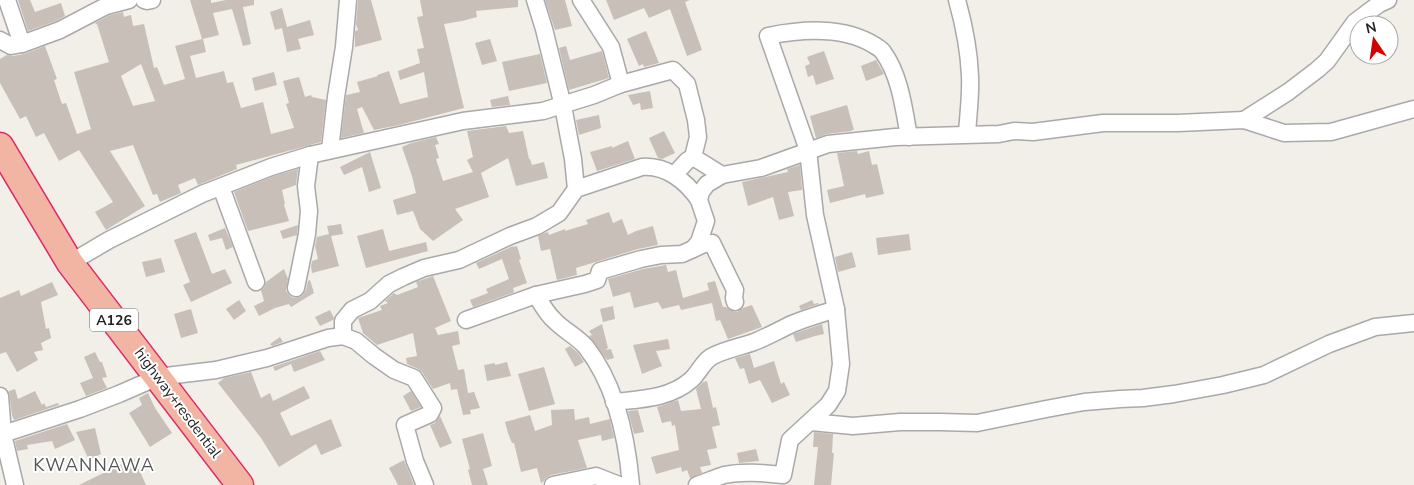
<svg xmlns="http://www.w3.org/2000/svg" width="1414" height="485" font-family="'Nunito Sans',sans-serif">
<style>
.building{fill:#c7bfb8;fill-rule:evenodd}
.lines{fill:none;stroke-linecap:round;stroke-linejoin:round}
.minor-casing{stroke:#a9a9a9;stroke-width:19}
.trunk-casing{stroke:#dc2a67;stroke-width:29}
.minor{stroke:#fff;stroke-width:16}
.trunk{stroke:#f2b4a3;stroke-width:26}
.labels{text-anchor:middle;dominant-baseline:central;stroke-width:4;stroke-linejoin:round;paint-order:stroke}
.shield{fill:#fff;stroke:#646464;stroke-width:1}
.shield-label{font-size:14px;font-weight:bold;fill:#222}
.street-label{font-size:15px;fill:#222;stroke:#fff}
.quarter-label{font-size:18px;letter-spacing:1px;fill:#555;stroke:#fff}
</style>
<rect width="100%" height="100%" fill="#f2efe9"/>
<g class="building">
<polygon points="18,0 30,0 35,12 61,3 65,16 56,21 28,31"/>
<path d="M190,0H211V3L226,0H254V5L243,7L251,44L243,46L232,9L213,13L219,35L203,39L206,52L190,56L196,78L224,71L227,83L233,82L241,108L263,102L271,134L294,128L286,104L289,103L283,81L299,77L305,97L311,95L312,97L326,100L321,142L236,165L237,169L198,185L195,178L178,185L181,193L160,202L157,194L153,195L133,145L110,151L145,206L106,230L95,212L113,202L79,150L59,161L44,133L36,137L26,116L20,119L0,83V59L7,55L13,56L24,54L45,46L57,79L54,80L62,104L66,103L77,134L91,129L74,72L109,62L97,24H96L95,23L110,15L123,12L124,17L131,15L133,26L144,24L154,68L157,67L164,85L185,79L175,46L202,39ZM141,64L155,101L133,106L121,76Z"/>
<polygon points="358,0 371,0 382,40 355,47 355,31 358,30 356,24"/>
<polygon points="420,0 518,0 518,7 476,11 477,17 462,21 444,24 464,108 399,125 374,130 362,107 357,109 364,133 341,138 346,95 360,92 357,82 378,76 377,75 389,71 400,104 428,97 424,72 400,80 398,71 420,63 417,49 424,48 417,17 423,16"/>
<polygon points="545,0 565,0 572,26 555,30"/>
<polygon points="606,0 690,0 685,2 702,50 687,56 670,9 649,18 644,8 614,20"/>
<polygon points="282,8 287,27 310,20 314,35 298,39 301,49 287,52 282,28 275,30 270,12"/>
<polygon points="646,31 659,63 644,67 643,64 639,66 627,39"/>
<polygon points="490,39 497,61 482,65 475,43"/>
<polygon points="566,46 570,60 602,51 609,78 569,90 559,48"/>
<polygon points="824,51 834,79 816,85 813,75 808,77 805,66 810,64 807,57"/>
<polygon points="540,54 547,83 509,91 502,62"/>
<polygon points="876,60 884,74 866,81 861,66"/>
<polygon points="274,72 277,85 255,91 252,78"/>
<polygon points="650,91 653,108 641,110 640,103 633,105 628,95"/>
<polygon points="508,96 510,105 492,107 490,100"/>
<polygon points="847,105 854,130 852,130 852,131 827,134 816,138 810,116"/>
<polygon points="599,115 601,128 579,135 576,120"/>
<polygon points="506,126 509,133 523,131 529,159 530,159 532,165 544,162 548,178 516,186 508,158 481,173 489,197 455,209 463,220 433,241 420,229 413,211 397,215 393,200 416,193 412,176 402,147 411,143 436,137 439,144 435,145 439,158 436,159 443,181 473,172 467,160 473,157 467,131"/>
<polygon points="664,131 675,153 662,159 658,158 649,138"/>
<polygon points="628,141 635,159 597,171 590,152 612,146 612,148"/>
<polygon points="857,151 858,154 869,151 872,165 877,164 884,194 866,198 865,194 830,203 827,190 844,186 837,153"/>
<polygon points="370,152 381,188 369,192 362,167 344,175 340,167"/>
<polygon points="800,165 802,190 788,192 794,216 779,220 773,197 748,206 742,182 788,172 787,169"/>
<polygon points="298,169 296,185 282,190 285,204 284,205 289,221 248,231 234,192 274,176"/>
<polygon points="609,212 613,223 622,219 628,235 636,231 653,226 658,245 638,249 576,268 577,275 557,280 550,249 541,251 538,236 545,233 548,232 549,235 565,229 565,231 588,224 586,220"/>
<polygon points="341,224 343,234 331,236 339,266 312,273 311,267 312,261 318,259 315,246 317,237 329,234 327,226"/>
<polygon points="298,225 297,235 283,239 280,231"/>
<polygon points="225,228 233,247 226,250 222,238 210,241 208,235"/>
<polygon points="383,229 389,251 426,242 428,251 366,268 357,236"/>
<polygon points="196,232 212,274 225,269 232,283 191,302 183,285 190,282 174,240"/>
<polygon points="909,234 911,250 878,255 876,238"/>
<polygon points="513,246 513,247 517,246 521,259 519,260 527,283 513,288 514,292 512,293 473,307 470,300 488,293 486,289 509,279 502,259 479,269 476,263"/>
<polygon points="852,252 856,267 838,272 835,257"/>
<polygon points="161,258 165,272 146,277 142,262"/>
<polygon points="666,265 668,272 676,270 683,298 709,290 707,283 715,281 723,307 726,307 732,311 737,312 743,308 752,305 762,327 728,339 720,320 716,321 712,303 681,310 679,305 662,309 658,302 634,308 630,292 613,297 608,279 643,269"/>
<polygon points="284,269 288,279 286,291 290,296 294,298 300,297 303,295 306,290 308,281 310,280 314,293 291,307 289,304 275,308 259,316 254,306 264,301 261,290 264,288 266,282"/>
<polygon points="433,276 451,321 435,328 438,335 458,331 460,344 452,346 458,370 464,369 468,393 474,392 480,408 470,410 471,414 463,415 457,389 451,390 450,383 433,389 422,372 418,369 407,364 406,358 417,356 413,333 377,345 363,333 358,318 382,310 380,306 388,303 385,301 394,293 397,295 418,287 416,282"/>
<polygon points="52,282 58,295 41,302 46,329 49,328 51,338 41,343 43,350 34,352 38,360 17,372 6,352 0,354 0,298 19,290 21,296"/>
<polygon points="239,300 246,311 234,320 226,309"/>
<polygon points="812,300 814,304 818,303 819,304 801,310 799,306"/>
<polygon points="613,306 615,319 603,322 600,309"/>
<polygon points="191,309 198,333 181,338 174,314"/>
<polygon points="330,310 334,318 333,320 320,326 315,317"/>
<polygon points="602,324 608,348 605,350 611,349 614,358 607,360 589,336 592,335 589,331"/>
<polygon points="822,324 824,334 815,336 796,342 793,334"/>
<polygon points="280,337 283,342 272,346 270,344"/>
<polygon points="668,339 670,349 656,351 662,366 642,374 633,345"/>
<polygon points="570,346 578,353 584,362 575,367 565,349"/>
<polygon points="320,351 325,360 294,372 291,364 275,371 273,367"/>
<polygon points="95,352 100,362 102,362 107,377 102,378 107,388 86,396 80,383 93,378 84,357"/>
<polygon points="750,354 754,368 774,361 781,384 784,382 790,395 772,403 760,380 749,384 744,368 740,369 735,358"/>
<polygon points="507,362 511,376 487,381 484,365 495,363 495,365"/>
<polygon points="544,367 555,404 529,411 518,374"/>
<polygon points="251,372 261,398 270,393 273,401 304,386 310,398 280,413 291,436 331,419 342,446 321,455 316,444 279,467 261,438 218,383 224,378"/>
<polygon points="707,381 713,408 716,407 720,425 712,427 717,448 707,450 711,465 700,467 702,473 690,478 687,470 682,472 681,467 656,474 651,457 679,450 675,425 672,426 671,421 662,423 657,407 678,400 681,411 701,409 696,389 703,382"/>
<polygon points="15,389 18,399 35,391 42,405 44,403 46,407 58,403 59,405 14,420 12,415 9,391"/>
<polygon points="411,391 421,407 411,411 403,396"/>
<polygon points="148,393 155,408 172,433 150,447 129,413 142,405 139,398"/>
<polygon points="574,409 575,420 589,417 590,424 610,419 614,438 602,441 601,435 578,440 587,468 551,475 546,478 543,482 541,483 537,468 521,472 514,443 512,443 508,433 505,422 530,415 535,431 552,425 551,410"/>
<polygon points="638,410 644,432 634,434 628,411"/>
<polygon points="440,416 452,443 440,448 430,425 435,423"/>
<polygon points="67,424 75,440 55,449 52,441 27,445 28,449 17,451 15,441"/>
<polygon points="95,428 101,454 89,460 76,432"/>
<polygon points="814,432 833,434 832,453 834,453 831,485 814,485 818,447 813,447"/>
<polygon points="483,433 492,466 483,469 488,485 472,485 468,470 470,469 462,439"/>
<polygon points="756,449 759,461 739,463 737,453"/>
<polygon points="134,458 146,485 79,485"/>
<polygon points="404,460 414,485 398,485 389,468"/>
</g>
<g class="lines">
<defs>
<g id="minor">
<polyline points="7,0 22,44"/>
<polyline points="144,0 147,1 152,0"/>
<polyline points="535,0 544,29 563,106 573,159 576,189"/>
<polyline points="581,0 611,47 621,84"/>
<path d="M957,0C964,25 969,50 970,76C971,95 968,116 967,134"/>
<polyline points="0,40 11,46 22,44 60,30 106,6 129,0"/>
<polyline points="1244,120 1288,92 1317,70 1327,61 1355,22 1379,4 1388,0"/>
<polyline points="330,150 336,97 344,47 348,0"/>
<polyline points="693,157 722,175"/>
<polyline points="221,187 256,282"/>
<polyline points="693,249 704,244 712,243 735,290 734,298 735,302"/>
<polyline points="70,263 109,240 202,194 271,167 310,155 463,121 543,111 594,95 621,84 673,70 687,84 696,120 698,137 693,157 687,161 674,175"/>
<polyline points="296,288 307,234 309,211 306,186 310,155"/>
<path d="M536,295C541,303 547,314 554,320C563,330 578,337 586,347C616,385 627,439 631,485"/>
<polyline points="466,320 536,295 585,284 597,280 600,271 641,259 661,255 682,254 693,249 699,242 706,221 699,200 701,192 707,184 722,175 761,168 828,144 895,137 999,134 1014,131 1033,132 1103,123 1178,123 1244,120 1284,133 1331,132 1414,109"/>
<path d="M343,336V321L352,310L370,301L389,284L403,277L424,268L459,260L510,236L537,226L559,213L576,189L642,167C666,165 686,181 699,200"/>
<polyline points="0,396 3,434 15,485"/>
<path d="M614,402C641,399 669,399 691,380C698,374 702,363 711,357C723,350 740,347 754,342C767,337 779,330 792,324C806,318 821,314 836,309"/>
<polyline points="811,422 853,426 900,422 940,422 977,423 1046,409 1084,402 1120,399 1143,398 1174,394 1223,385 1264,375 1329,344 1375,327 1414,323"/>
<polyline points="3,434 80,409 119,394 158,377 216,370 267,358 328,338 343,336 356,341 374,356 394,370 414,378 433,408 430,414 405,425 415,461 425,485"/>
<polyline points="553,485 596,476 619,485"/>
<path d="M697,485C706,482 715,478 724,475C743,471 763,473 783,475L790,440L828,405L837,391L841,364L836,309L815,215L808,150L768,36C803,29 843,26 874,45C877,47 881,49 883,52C900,75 904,109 909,137"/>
</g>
<polyline id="trunk" points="0,146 70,263 240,485"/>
</defs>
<use href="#minor" class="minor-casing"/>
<use href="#trunk" class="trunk-casing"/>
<use href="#minor" class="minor"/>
<use href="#trunk" class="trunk"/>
</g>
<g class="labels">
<rect class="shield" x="90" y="308.5" width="48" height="23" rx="4"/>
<g class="shield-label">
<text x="114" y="320">A126</text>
</g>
<g class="street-label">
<text transform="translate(178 403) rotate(53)">highway+resdential</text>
</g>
<g class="quarter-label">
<text x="94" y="465">KWANNAWA</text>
</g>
</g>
<g transform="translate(1374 40) rotate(347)"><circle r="24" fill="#ffffff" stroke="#a7a7a7"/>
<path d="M0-4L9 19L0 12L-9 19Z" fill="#d40000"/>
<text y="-8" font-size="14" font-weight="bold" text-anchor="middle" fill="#222222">N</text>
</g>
</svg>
